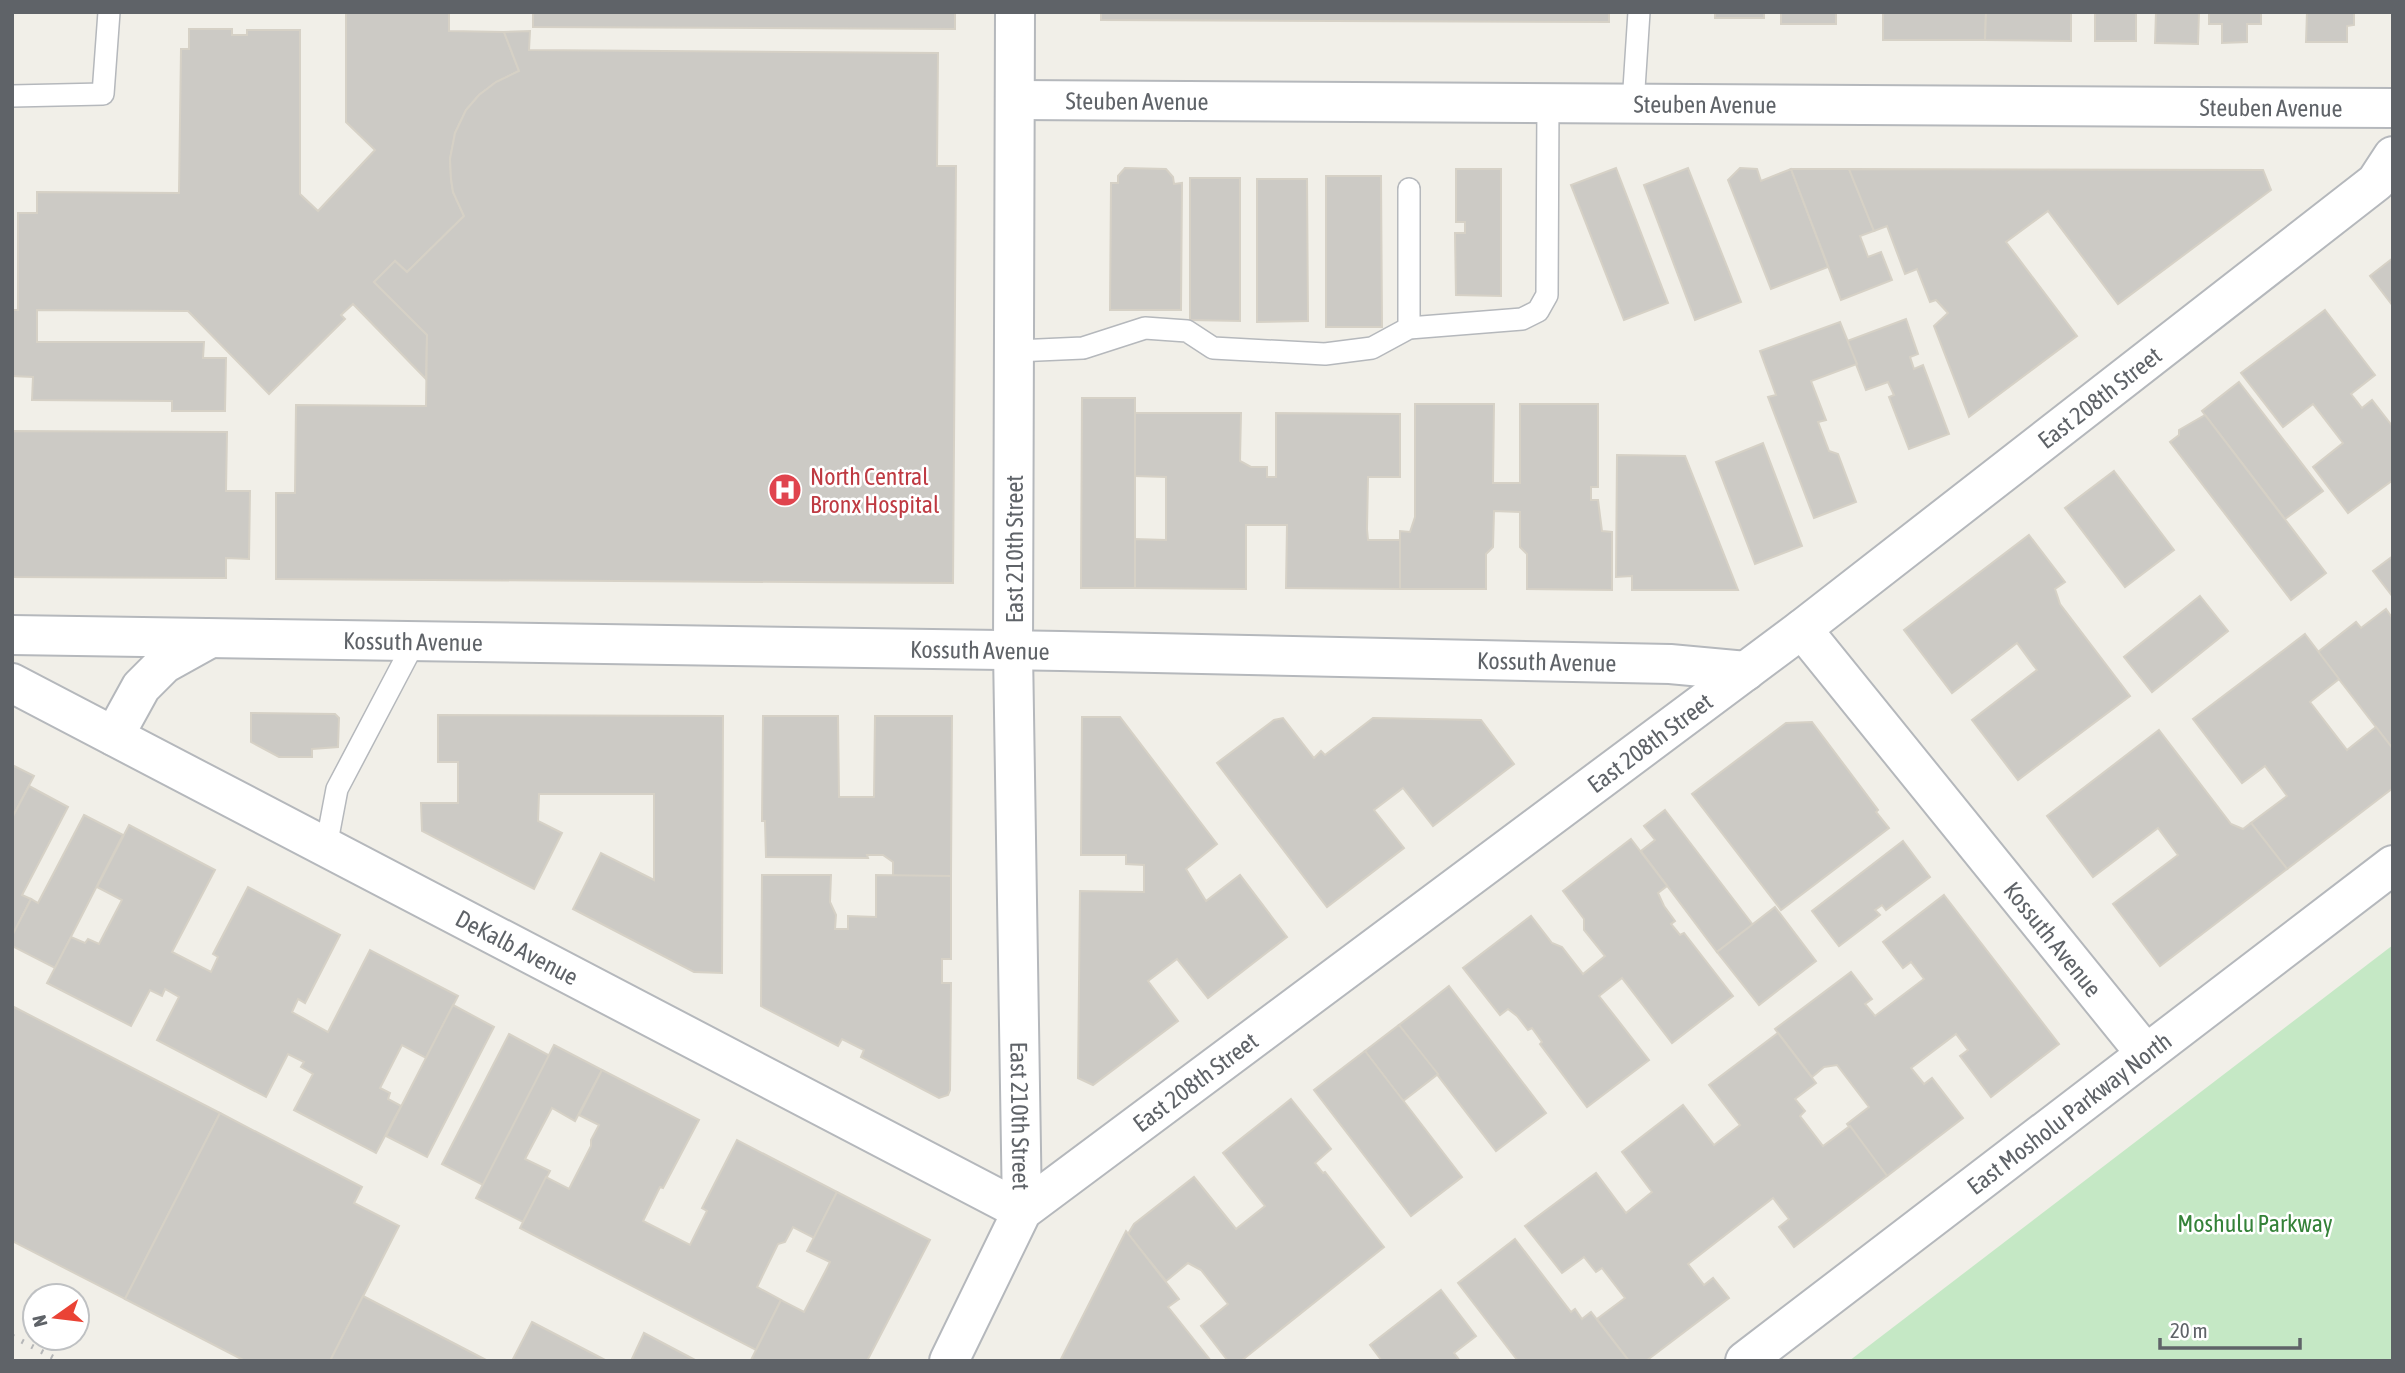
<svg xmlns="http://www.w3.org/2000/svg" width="2405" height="1373" font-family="'Asap Condensed',sans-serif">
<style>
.green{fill:#c5e8c5}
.building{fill:#cccac5;stroke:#d6d1c6;stroke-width:2}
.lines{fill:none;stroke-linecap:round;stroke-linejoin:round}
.service-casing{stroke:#b5b8bc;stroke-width:24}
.minor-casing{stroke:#b5b8bc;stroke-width:42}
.service{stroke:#fff;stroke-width:21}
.minor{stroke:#fff;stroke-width:38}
.rail{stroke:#b6b7b8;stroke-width:5;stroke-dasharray:2 9;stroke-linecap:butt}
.labels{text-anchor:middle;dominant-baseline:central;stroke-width:5;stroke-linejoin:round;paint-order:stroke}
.street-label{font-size:24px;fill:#5f6368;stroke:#fff}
.health-label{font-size:24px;fill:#be3a42;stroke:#fff;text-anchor:start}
.park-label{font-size:24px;fill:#348238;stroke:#fff}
</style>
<rect width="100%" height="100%" fill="#f1efe8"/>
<polygon class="green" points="2393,945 2393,1361 1849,1361"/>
<g class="building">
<polygon points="346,12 449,12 449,31 504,32 519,71 496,82 479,95 466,110 455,133 450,159 451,179 453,192 464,216 407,272 395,261 374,282 427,335 426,379 353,304 341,315 345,319 269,394 188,311 37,310 37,342 204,342 203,358 226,358 225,411 172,411 172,401 32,400 33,377 12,376 12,310 18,310 18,213 37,213 37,192 179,193 181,49 189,49 189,29 232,29 232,35 247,35 247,30 300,30 300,194 318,211 375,150 346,122"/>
<polygon points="533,12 955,12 955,29 533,27"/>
<polygon points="1101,12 1609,12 1609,22 1101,20"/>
<rect x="1715" y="12" width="49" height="6"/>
<rect x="1781" y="12" width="55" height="12"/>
<polygon points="1883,12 1986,12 1985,40 1883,40"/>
<polygon points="1986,12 2071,12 2071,41 1985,40"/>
<rect x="2095" y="12" width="41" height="29"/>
<polygon points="2156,12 2199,12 2198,44 2155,43"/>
<polygon points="2209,12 2261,12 2261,24 2247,24 2247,42 2222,43 2222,24 2209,24"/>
<polygon points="2307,12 2354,12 2354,25 2347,26 2347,42 2306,42"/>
<polygon points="530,31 529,50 938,53 937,166 956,166 953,583 276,579 276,493 295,493 296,405 426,406 427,335 374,282 395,261 407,272 464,216 453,192 451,179 450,159 455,133 466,110 479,95 496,82 519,71 504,32"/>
<polygon points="1125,168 1166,169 1173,177 1174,184 1182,183 1181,310 1110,310 1111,183 1118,183 1118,176"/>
<polygon points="1616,168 1668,303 1624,320 1571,185"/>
<polygon points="1688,168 1741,302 1695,320 1644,185"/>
<polygon points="1740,168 1757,169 1761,181 1791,169 1828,267 1771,289 1728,180"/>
<polygon points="1456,169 1501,169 1501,296 1456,295 1455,233 1465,233 1465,222 1456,222"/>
<polygon points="1791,169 1849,169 1874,231 1860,236 1868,257 1881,252 1892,280 1841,300"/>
<polygon points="1849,169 2263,170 2271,190 2118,304 2048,211 2006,242 2077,336 1969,417 1934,326 1948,313 1936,300 1930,302 1917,269 1905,274 1887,226 1874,231"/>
<polygon points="1326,176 1381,176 1382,327 1326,327"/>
<polygon points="1190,178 1240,178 1240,321 1190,320"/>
<polygon points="1257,179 1307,179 1308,321 1257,322"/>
<polygon points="2393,258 2393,306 2370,276"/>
<polygon points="2325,310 2375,375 2351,394 2362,408 2372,400 2393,427 2393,480 2348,513 2313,467 2343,443 2313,404 2283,427 2241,373"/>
<polygon points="1906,319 1918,354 1910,357 1914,369 1923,365 1949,434 1909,449 1889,397 1894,395 1888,382 1866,390 1847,341"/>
<polygon points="1840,322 1857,364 1811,381 1826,420 1818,422 1829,451 1838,454 1856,502 1814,518 1768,397 1776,395 1760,351"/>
<polygon points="2239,382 2323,491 2285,519 2202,411"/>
<polygon points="1082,398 1135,398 1135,588 1081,588"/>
<polygon points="1415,404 1494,404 1493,483 1520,483 1520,404 1598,404 1598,487 1591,487 1591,500 1598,500 1602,531 1612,532 1612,590 1527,589 1527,554 1520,547 1520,512 1494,511 1493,547 1486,554 1486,589 1400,589 1400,531 1410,532 1415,517"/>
<polygon points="1135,413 1241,413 1240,461 1251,467 1267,467 1267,477 1276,477 1276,413 1400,414 1400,477 1368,477 1367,529 1368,540 1400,540 1400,589 1286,588 1287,525 1246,525 1246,589 1135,588 1135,539 1166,540 1166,477 1135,476"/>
<polygon points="2205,415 2326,573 2291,600 2170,442 2179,435 2179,430"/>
<polygon points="12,431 227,432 226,491 250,491 249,559 226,558 226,578 12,577"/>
<polygon points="1763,443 1802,546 1755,564 1716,462"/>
<polygon points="1617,455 1685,456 1738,590 1632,590 1632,576 1616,577"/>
<polygon points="2114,471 2174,550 2125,587 2065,508"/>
<polygon points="2029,535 2065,582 2055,589 2060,604 2130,696 2018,780 1972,720 2037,670 2017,643 1952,693 1904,630"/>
<polygon points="2393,556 2393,597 2373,571"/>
<polygon points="2200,596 2228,631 2152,692 2124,657"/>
<polygon points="2386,609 2393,619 2393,749 2318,652 2356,622 2361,628"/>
<polygon points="2305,634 2339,679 2310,702 2347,750 2376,727 2393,749 2393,788 2287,869 2251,823 2287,796 2265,766 2242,783 2193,719"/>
<polygon points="251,713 335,714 339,718 338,747 312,749 312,757 279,757 251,742"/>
<polygon points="438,715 723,716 722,973 694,972 573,909 601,853 654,880 654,794 539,794 538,821 562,833 534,889 422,831 421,803 458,803 458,762 438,762"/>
<polygon points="763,716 838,716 839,797 874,797 875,716 952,716 951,876 893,876 893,862 883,855 867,855 868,858 766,857 765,821 762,821"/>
<polygon points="1082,717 1120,717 1217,844 1186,869 1206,901 1240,875 1287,937 1208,998 1177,959 1148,981 1178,1021 1093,1085 1078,1078 1080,891 1144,892 1144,865 1126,864 1126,855 1081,855"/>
<polygon points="1283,718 1314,758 1321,751 1325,755 1373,718 1481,720 1514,764 1433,826 1403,788 1374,810 1404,848 1327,907 1217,763 1274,720"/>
<polygon points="1812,722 1878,810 1876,812 1889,828 1781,910 1692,794 1786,723"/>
<polygon points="2159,730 2231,824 2243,829 2251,823 2287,869 2160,966 2113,904 2178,855 2158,828 2093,877 2047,816"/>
<polygon points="12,765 34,776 12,818"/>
<polygon points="29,786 68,807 22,895 31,899 12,936 12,818"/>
<polygon points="1665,810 1753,925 1717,952 1641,851 1655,840 1644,826"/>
<polygon points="84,815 123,835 55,968 12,946 12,936 31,899 38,903"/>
<polygon points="129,825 215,870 172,952 211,972 218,957 213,954 248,887 340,935 305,1003 298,999 292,1012 328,1032 370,950 458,996 426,1058 402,1045 380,1088 390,1093 388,1099 401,1106 376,1153 294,1110 313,1074 301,1067 304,1062 288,1054 266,1097 157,1040 179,997 165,989 162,996 150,990 131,1026 47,983 71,937 85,943 88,939 99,944 122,900 97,887"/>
<polygon points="1631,839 1667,886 1658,893 1664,906 1675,921 1671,924 1680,935 1684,933 1733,996 1672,1043 1622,978 1599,996 1649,1060 1587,1107 1540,1044 1542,1042 1532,1028 1528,1030 1517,1016 1508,1009 1500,1015 1463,968 1531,916 1552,943 1562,947 1583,974 1605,956 1584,930 1584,919 1563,891"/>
<polygon points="1903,841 1930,877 1886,910 1882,905 1875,910 1880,915 1839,946 1812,911"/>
<polygon points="762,875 831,875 830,902 836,915 835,929 848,929 848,916 876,917 876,875 951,876 951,959 942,959 942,983 951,983 950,1090 948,1095 939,1098 861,1057 864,1050 842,1039 838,1046 761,1006"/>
<polygon points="1944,895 2059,1044 1991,1097 1960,1056 1968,1050 1956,1034 1911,1068 1924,1084 1932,1078 1963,1118 1887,1176 1847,1124 1869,1107 1837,1065 1824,1067 1812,1077 1775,1029 1851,972 1872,999 1865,1004 1875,1016 1924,979 1911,962 1903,968 1883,942"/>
<polygon points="1775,907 1816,961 1759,1005 1717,952"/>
<polygon points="1449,986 1546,1113 1496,1151 1399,1025"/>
<polygon points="453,1005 494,1027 427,1157 386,1136"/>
<polygon points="12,1006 220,1113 125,1299 12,1241"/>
<polygon points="1399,1025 1438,1074 1403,1101 1365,1051"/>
<polygon points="1778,1033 1816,1083 1795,1099 1805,1111 1800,1116 1823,1146 1850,1126 1887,1176 1794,1247 1779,1227 1789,1219 1773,1198 1688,1264 1704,1285 1713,1278 1729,1298 1646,1361 1629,1361 1597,1319 1625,1298 1602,1268 1596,1272 1584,1257 1562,1273 1525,1226 1596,1173 1626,1213 1652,1192 1622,1152 1683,1105 1714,1145 1740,1125 1709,1085"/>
<polygon points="509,1034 550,1056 483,1185 442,1164"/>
<polygon points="554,1045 602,1070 575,1121 552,1108 525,1159 550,1171 523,1222 476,1198"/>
<polygon points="1365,1051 1462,1177 1411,1216 1314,1090"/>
<polygon points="602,1070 699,1120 663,1188 660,1187 643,1221 690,1245 707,1211 702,1208 737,1140 837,1192 814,1238 793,1227 785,1242 778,1244 757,1287 781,1300 756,1350 520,1228 546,1177 569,1189 591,1146 591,1140 599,1125 579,1115"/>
<polygon points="1291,1099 1331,1149 1315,1163 1323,1173 1325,1172 1384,1247 1241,1361 1228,1361 1201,1326 1228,1304 1201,1270 1188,1263 1166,1281 1128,1234 1134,1224 1194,1177 1236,1229 1265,1206 1223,1153"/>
<polygon points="220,1113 362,1187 354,1203 399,1226 330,1361 245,1361 125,1299"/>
<polygon points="837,1192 930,1240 867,1361 753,1361 751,1360 781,1300 804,1312 825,1272 830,1262 807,1251"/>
<polygon points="1126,1231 1179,1299 1168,1307 1211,1361 1060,1361"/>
<polygon points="1515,1239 1571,1312 1575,1309 1582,1319 1591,1312 1629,1361 1518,1361 1458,1283"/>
<polygon points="1441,1290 1476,1336 1454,1353 1460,1361 1382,1361 1370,1345"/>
<polygon points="363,1296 488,1361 330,1361"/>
<polygon points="532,1322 607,1361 512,1361"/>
<polygon points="644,1333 697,1361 631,1361"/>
</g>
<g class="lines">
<defs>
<g id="service">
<polyline points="12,96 103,94 109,12"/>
<polyline points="1633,104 1639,12"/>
<polyline points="1409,328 1409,189"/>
<polyline points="1014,351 1083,348 1145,328 1187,331 1213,348 1325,354 1372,348 1409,328 1522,319 1538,311 1547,295 1548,103"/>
<polyline points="326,847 337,789 415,641"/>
</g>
<g id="minor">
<path id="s1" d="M1015,12L1013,651L1022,1211"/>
<path id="s2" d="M1015,100L2393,108"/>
<path id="s3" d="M1802,629L2146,1054"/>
<path id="s4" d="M12,635L1061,651L1670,664L1746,671"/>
<path id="s5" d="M12,683L1022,1211"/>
<polyline points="114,736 141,687 164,664 209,639"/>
<path id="s6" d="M949,1361L1022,1211L1802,629L2376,182L2393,156"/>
<path id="s7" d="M1745,1361L2393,865"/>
</g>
</defs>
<use href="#service" class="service-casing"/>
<use href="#minor" class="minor-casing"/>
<use href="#service" class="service"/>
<use href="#minor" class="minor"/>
<polyline class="rail" points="12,1336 60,1361"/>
</g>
<defs>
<symbol id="hospital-disc" viewBox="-11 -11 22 22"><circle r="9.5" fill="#e0444e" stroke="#fff"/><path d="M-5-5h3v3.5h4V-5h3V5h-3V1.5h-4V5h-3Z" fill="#fff"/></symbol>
</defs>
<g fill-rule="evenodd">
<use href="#hospital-disc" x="766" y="471" width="38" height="38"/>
</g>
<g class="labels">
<g class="street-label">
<text stroke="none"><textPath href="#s2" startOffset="122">Steuben Avenue</textPath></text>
<text stroke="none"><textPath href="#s2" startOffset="690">Steuben Avenue</textPath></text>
<text stroke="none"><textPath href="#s2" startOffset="1256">Steuben Avenue</textPath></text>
<text stroke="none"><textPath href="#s6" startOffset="1517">East 208th Street</textPath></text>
<text transform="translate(1014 549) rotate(-90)">East 210th Street</text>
<text stroke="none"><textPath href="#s4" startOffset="401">Kossuth Avenue</textPath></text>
<text stroke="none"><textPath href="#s4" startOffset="968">Kossuth Avenue</textPath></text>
<text stroke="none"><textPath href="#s4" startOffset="1535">Kossuth Avenue</textPath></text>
<text stroke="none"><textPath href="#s6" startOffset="950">East 208th Street</textPath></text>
<text stroke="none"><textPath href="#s3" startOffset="399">Kossuth Avenue</textPath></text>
<text stroke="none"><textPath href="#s5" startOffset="570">DeKalb Avenue</textPath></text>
<text stroke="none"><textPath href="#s6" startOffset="383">East 208th Street</textPath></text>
<text stroke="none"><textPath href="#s7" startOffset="408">East Mosholu Parkway North</textPath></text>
<text stroke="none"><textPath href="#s1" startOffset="1104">East 210th Street</textPath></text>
</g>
<g class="health-label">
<text x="810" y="476">North Central<tspan x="810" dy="28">Bronx Hospital</tspan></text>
</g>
<g class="park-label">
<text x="2255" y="1223">Moshulu Parkway</text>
</g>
</g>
<rect width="2405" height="1373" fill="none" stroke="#5f6368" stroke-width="28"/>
<g transform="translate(56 1317) rotate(256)"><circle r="33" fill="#ffffff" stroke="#bfc1c3" stroke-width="2"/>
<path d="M0-5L12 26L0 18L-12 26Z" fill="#ea4335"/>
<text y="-10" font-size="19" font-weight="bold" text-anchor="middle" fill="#5f6368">N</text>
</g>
<path d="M2160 1338v10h140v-10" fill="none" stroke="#5f6368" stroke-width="3.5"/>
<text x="2170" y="1338" font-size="21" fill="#5f6368" stroke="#ffffff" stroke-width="5" paint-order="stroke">20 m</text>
</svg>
